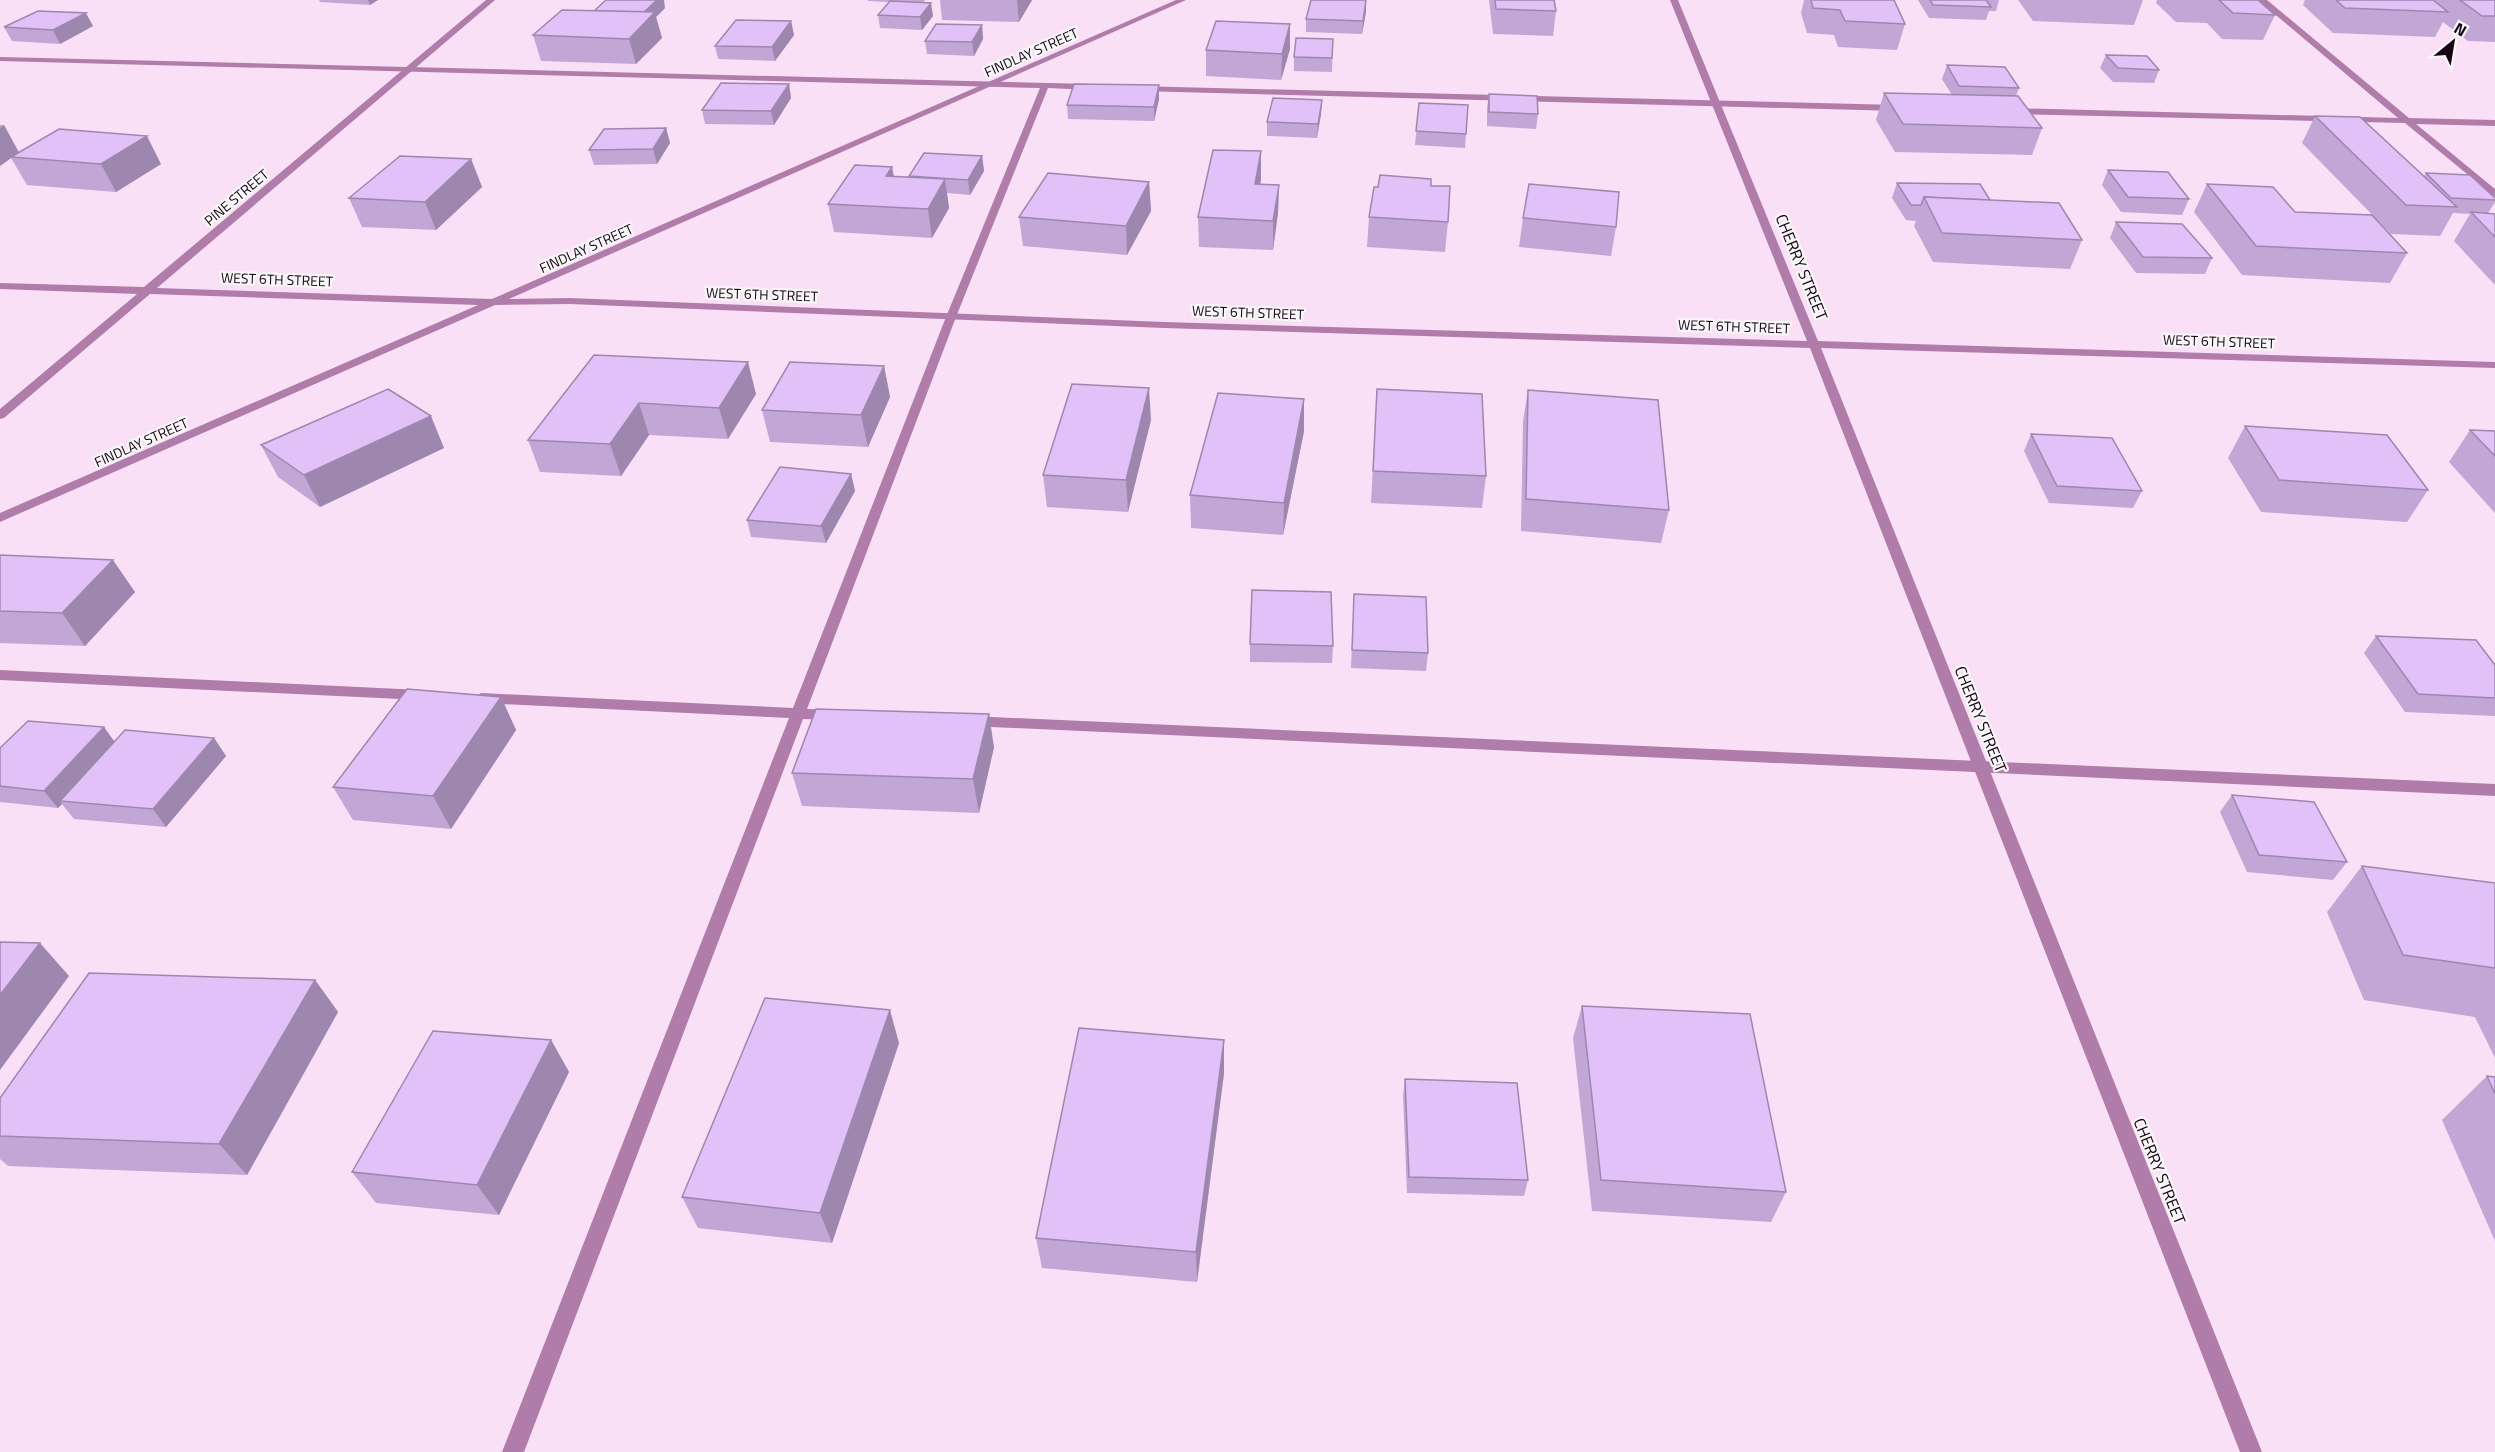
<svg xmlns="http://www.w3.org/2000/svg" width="2495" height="1452" font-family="'Titillium Web',sans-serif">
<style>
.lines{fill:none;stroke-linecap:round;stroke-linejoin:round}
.lane{fill:#b07caa;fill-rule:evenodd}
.street{fill:#b07caa;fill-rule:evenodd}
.wall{fill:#c2a6d5}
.shaded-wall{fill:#9e87ae}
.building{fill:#e1c1f8;stroke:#9e87ae;stroke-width:1.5}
.labels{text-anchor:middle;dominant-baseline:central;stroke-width:4.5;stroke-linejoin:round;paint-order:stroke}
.far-street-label{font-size:14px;fill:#170315;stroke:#f7f7f7}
.street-label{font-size:16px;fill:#170315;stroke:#f7f7f7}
</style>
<rect width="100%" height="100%" fill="#fae0f6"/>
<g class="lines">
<g class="lane">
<polygon points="2258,0 2267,0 2409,118 2495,120 2495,126 2416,124 2495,189 2495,197 2405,123 2009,114 2005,111 2009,108 2398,118"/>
<polygon points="0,57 1091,84 1095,87 1091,90 1048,88 956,317 807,709 835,710 842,715 835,720 803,719 524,1452 502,1452 789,718 481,703 474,698 481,693 793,708 946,317 1040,88 0,61"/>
<polygon points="1136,86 1898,105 1902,108 1898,111 1139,91 1136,90"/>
<polygon points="0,670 421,690 428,695 421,700 0,680"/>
<polygon points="970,716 2495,784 2495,796 970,726 963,721"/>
</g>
<polygon class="street" points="486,0 495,0 157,288 492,299 1176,0 1186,0 509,299 570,298 1164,322 1807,341 1670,0 1678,0 1818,341 2495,362 2495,368 1821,348 2262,1452 2240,1452 1810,348 1164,328 570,304 495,305 0,522 0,513 478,305 150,294 4,418 0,419 0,409 137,294 0,289 0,283 144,287"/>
</g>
<g class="wall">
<polygon points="319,0 378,0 370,5 320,2"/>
<polygon points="868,0 925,0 923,3 933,16 922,30 880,28 878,15 889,2 868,1"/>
<polygon points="940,0 1032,0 1019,22 942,20"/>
<polygon points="1489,0 1554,0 1556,11 1553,36 1493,34"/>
<polygon points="1804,0 1887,0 1905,24 1897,50 1838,47 1834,35 1807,33 1801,13"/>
<polygon points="1918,0 1999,0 1996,11 1989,11 1986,20 1929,18"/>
<polygon points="2018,0 2143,0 2134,25 2033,21"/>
<polygon points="2157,0 2258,0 2275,15 2263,40 2222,39 2207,23 2176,22 2156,3"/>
<polygon points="2305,0 2495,0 2495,42 2468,41 2443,22 2435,37 2333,33 2303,5"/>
<polygon points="665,8 656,17 662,38 636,64 541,61 533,35 594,11"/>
<polygon points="1366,12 1362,34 1306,32 1306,19"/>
<polygon points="791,21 794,35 775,61 718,59 715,46"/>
<polygon points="982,25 983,39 974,56 927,54 925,41"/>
<polygon points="93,26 60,44 12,41 4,27"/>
<polygon points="1333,39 1332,72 1294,71 1294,57"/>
<polygon points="1290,49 1281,80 1206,76 1206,50"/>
<polygon points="2106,55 2159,70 2154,83 2113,82 2100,68"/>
<polygon points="1947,65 2019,88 2016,96 2042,128 2032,155 1895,152 1876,120 1884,93 1952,95 1942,79"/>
<polygon points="789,84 791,98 774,125 705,124 702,110"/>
<polygon points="1489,94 1538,114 1536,129 1487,126 1487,108"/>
<polygon points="1159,99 1154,121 1068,119 1067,105"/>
<polygon points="1322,100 1321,114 1317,138 1267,136 1267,122"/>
<polygon points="1419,103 1468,105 1465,148 1415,145"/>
<polygon points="2315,116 2424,176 2426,173 2495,198 2495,202 2488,213 2495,214 2495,285 2454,241 2470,214 2453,213 2440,236 2391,234 2302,143"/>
<polygon points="0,125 4,125 19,152 161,164 116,192 27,185 11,158 0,166"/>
<polygon points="666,128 670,143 657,164 594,165 589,150"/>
<polygon points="982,156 984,171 970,195 947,193 949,208 932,238 834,232 828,204 892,167 894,177 909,177 909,176"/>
<polygon points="471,159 482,187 436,230 362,227 349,198"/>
<polygon points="2108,170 2189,199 2182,215 2121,212 2102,185"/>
<polygon points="1261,179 1260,184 1279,185 1278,213 1273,250 1199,247 1198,217"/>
<polygon points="1149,182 1151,211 1127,255 1023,246 1019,217"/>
<polygon points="1897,183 1990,200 2082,240 2070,269 1933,262 1914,226 1916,221 1906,220 1892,198"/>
<polygon points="2207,184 2295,212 2407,253 2390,283 2242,275 2194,212"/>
<polygon points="1431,186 1448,222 1445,252 1367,247 1369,217"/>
<polygon points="1523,218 1616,227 1611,256 1519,247"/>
<polygon points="2116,222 2212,258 2205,274 2136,273 2110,238"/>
<polygon points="594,355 756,394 728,439 649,435 621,476 540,472 528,440"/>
<polygon points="884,366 890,397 868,447 770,442 762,410"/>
<polygon points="1377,389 1486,476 1482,508 1371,503"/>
<polygon points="1528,390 1669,510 1661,543 1521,531 1523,421"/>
<polygon points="1151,420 1128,512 1047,507 1043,475"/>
<polygon points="2245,426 2428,490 2407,522 2261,512 2228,458"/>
<polygon points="2470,430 2495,431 2495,513 2449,462"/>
<polygon points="1304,431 1283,535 1191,528 1190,495"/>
<polygon points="2031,434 2142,491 2133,508 2049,503 2024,451"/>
<polygon points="261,445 444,448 320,507 278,477"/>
<polygon points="851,474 855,491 826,543 751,537 747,520"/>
<polygon points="0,555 135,592 85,646 0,643"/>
<polygon points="1354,594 1428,653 1426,671 1351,668"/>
<polygon points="2376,636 2495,665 2495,716 2405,712 2364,653"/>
<polygon points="1250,644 1333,646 1332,663 1250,662"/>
<polygon points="501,697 516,730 451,829 353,820 333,787"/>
<polygon points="214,738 226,756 166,827 74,819 62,804 58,808 0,802 0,748 114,742"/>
<polygon points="994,747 979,813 802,806 792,773"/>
<polygon points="2232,795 2347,862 2333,880 2247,872 2220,812"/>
<polygon points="2362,866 2495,883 2495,1058 2475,1017 2364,1000 2327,912"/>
<polygon points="315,980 338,1012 247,1175 8,1166 0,1159 0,1098"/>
<polygon points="1582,1006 1786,1192 1771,1222 1592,1211 1573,1038"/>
<polygon points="551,1040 569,1072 499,1215 376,1203 352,1172"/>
<polygon points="1224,1040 1224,1073 1197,1282 1042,1268 1036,1238"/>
<polygon points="899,1043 832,1243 698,1228 682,1197"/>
<polygon points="2487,1076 2495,1077 2495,1241 2442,1120"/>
<polygon points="1405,1079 1528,1180 1524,1196 1407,1193 1403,1096"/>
</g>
<g class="shaded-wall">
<polygon points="368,0 378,0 370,5"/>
<polygon points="657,0 664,0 665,8 656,17 662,38 636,64 629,39 639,16"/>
<polygon points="1017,0 1032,0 1019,22"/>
<polygon points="1366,0 1366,12 1362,34 1363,21"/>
<polygon points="931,3 933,16 922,30 920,17"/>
<polygon points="86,13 93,26 60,44 53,30"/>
<polygon points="791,21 794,35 775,61 772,47"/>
<polygon points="1290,24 1290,49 1281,80 1282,54"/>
<polygon points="982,25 983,39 974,56 972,42"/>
<polygon points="789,84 791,98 774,125 771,111"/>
<polygon points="1159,85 1159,99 1154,121 1154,107"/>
<polygon points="1322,100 1321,114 1317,138 1318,124"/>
<polygon points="4,125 19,153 11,157 11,158 0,166 0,128"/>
<polygon points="666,128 670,143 657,164 653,149"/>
<polygon points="147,136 161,164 116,192 101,164"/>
<polygon points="1261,151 1261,179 1255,213 1255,184"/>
<polygon points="982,156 984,171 970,195 968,180"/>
<polygon points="471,159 482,187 436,230 425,202"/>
<polygon points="892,167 897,196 886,176"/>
<polygon points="945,179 949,208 932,238 928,209"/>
<polygon points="1149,182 1151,211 1127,255 1126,226"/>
<polygon points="1279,185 1278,213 1273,250 1273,221"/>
<polygon points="748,362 756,394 728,439 719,408"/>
<polygon points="884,366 890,397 868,447 861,415"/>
<polygon points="1149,388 1151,420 1128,512 1126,480"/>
<polygon points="1304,399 1304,431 1283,535 1284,503"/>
<polygon points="639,403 649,435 621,476 610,444"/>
<polygon points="431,416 444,448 320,507 304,475"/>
<polygon points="851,474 855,491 826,543 821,526"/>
<polygon points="113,560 135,592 85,646 62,613"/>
<polygon points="501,697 516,730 451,829 433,796"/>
<polygon points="989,714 994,747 979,813 973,779"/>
<polygon points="104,727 117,745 60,801 62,804 58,808 44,791"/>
<polygon points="214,738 226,756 166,827 153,809"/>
<polygon points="40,943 69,976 0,1070 0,995"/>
<polygon points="315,980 338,1012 247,1175 219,1144"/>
<polygon points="890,1010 899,1043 832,1243 820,1213"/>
<polygon points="551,1040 569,1072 499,1215 477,1185"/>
<polygon points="1224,1040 1224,1073 1197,1282 1196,1252"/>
</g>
<g class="building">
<polygon points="606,0 657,0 644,12 594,11"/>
<polygon points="1311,0 1366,0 1363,21 1306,19"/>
<polygon points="1495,0 1554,0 1556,11 1496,9"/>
<polygon points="1811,0 1894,0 1905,24 1845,21 1840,10 1813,8"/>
<polygon points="1930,0 1986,0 1991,7 1933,5"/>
<polygon points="2219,0 2258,0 2275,15 2233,13"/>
<polygon points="2336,0 2433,0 2448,12 2345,8"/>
<polygon points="2460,0 2495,0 2495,16 2482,16"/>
<polygon points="890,1 931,3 920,17 878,15"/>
<polygon points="562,10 655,12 629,39 533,35"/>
<polygon points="38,11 86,13 53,30 4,27"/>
<polygon points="736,20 791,21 772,47 715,46"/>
<polygon points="1216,21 1290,24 1282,54 1206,50"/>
<polygon points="936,24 982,25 972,42 925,41"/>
<polygon points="1296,38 1333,39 1332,58 1294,57"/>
<polygon points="2106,55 2147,56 2159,70 2118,68"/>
<polygon points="1947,65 2005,67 2019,88 1959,86"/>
<polygon points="721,83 789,84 771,111 702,110"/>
<polygon points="1074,84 1159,85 1154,107 1067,105"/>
<polygon points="1884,93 2018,96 2042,128 1903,124"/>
<polygon points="1489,94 1537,96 1538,114 1489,112"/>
<polygon points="1273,98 1322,100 1318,124 1267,122"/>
<polygon points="1419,103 1468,105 1466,134 1416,131"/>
<polygon points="2315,116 2360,117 2457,207 2406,205"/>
<polygon points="666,128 653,149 589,150 604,129"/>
<polygon points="59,129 147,136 101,164 11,157"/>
<polygon points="1213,150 1261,151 1255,184 1279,185 1273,221 1198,217"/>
<polygon points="924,153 982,156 968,180 909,176"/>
<polygon points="400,156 471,159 425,202 349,198"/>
<polygon points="855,165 892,167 886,176 945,179 928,209 828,204"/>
<polygon points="2108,170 2168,172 2189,199 2128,197"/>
<polygon points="1048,173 1149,182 1126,226 1019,217"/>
<polygon points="2426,173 2470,175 2495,198 2495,200 2451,198"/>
<polygon points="1380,175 1431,179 1431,186 1450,186 1448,222 1369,217 1374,187 1378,187"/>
<polygon points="1897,183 1980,184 1990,200 1924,197 1921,205 1911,205"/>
<polygon points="1529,184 1619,192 1616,227 1523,218"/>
<polygon points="2207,184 2273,187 2295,212 2372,215 2407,253 2256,246"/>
<polygon points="1924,197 2059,203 2082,240 1942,233"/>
<polygon points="2471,212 2495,214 2495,237"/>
<polygon points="2116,222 2182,224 2212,258 2143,257"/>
<polygon points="594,355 748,362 719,408 639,403 610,444 528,440"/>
<polygon points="790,362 884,366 861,415 762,410"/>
<polygon points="1072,384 1149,388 1126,480 1043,475"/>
<polygon points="388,389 431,416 304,475 261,445"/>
<polygon points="1377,389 1482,394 1486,476 1373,471"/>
<polygon points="1528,390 1658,400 1669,510 1526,499"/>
<polygon points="1218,393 1304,399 1284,503 1190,495"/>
<polygon points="2245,426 2387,435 2428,490 2279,480"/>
<polygon points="2470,430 2495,431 2495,456"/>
<polygon points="2031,434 2112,438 2142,491 2057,486"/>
<polygon points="780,467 851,474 821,526 747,520"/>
<polygon points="0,555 113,560 62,613 0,611"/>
<polygon points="1252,590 1331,592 1333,646 1250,644"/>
<polygon points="1354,594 1426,597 1428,653 1352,650"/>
<polygon points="2376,636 2476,640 2495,665 2495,698 2418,694"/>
<polygon points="407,689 501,697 433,796 333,787"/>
<polygon points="816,709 989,714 973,779 792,773"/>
<polygon points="28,721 104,727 44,791 0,786 0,748"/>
<polygon points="125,730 214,738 153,809 60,801"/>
<polygon points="2232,795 2314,802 2347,862 2259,855"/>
<polygon points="2362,866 2495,883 2495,968 2403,955"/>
<polygon points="0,942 40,943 0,995"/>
<polygon points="89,973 315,980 219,1144 0,1136 0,1098"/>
<polygon points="765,998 890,1010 820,1213 682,1197"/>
<polygon points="1582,1006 1750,1014 1786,1192 1601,1180"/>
<polygon points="1079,1028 1224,1040 1196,1252 1036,1238"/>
<polygon points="433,1031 551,1040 477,1185 352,1172"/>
<polygon points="2487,1076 2495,1077 2495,1094"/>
<polygon points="1405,1079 1517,1083 1528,1180 1409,1177"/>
</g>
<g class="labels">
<g class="far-street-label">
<text transform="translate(1031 52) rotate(-24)">FINDLAY STREET</text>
<text transform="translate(236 197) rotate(-40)">PINE STREET</text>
<text transform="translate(586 248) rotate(-24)">FINDLAY STREET</text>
<text transform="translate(277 279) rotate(2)">WEST 6TH STREET</text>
<text transform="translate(762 294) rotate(2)">WEST 6TH STREET</text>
<text transform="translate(1248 312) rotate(2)">WEST 6TH STREET</text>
<text transform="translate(1734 326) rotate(2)">WEST 6TH STREET</text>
<text transform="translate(2219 341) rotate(2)">WEST 6TH STREET</text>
<text transform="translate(141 442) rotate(-24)">FINDLAY STREET</text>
</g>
<g class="street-label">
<text transform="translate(1802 267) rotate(68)">CHERRY STREET</text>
<text transform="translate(1981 719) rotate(68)">CHERRY STREET</text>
<text transform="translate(2160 1171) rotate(68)">CHERRY STREET</text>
</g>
</g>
<g transform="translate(2453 42) rotate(30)" stroke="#f7f7f7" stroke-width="4.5" paint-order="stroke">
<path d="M0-4.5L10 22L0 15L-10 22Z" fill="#170315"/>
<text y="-9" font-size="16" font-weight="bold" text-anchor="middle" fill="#170315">N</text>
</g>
</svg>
